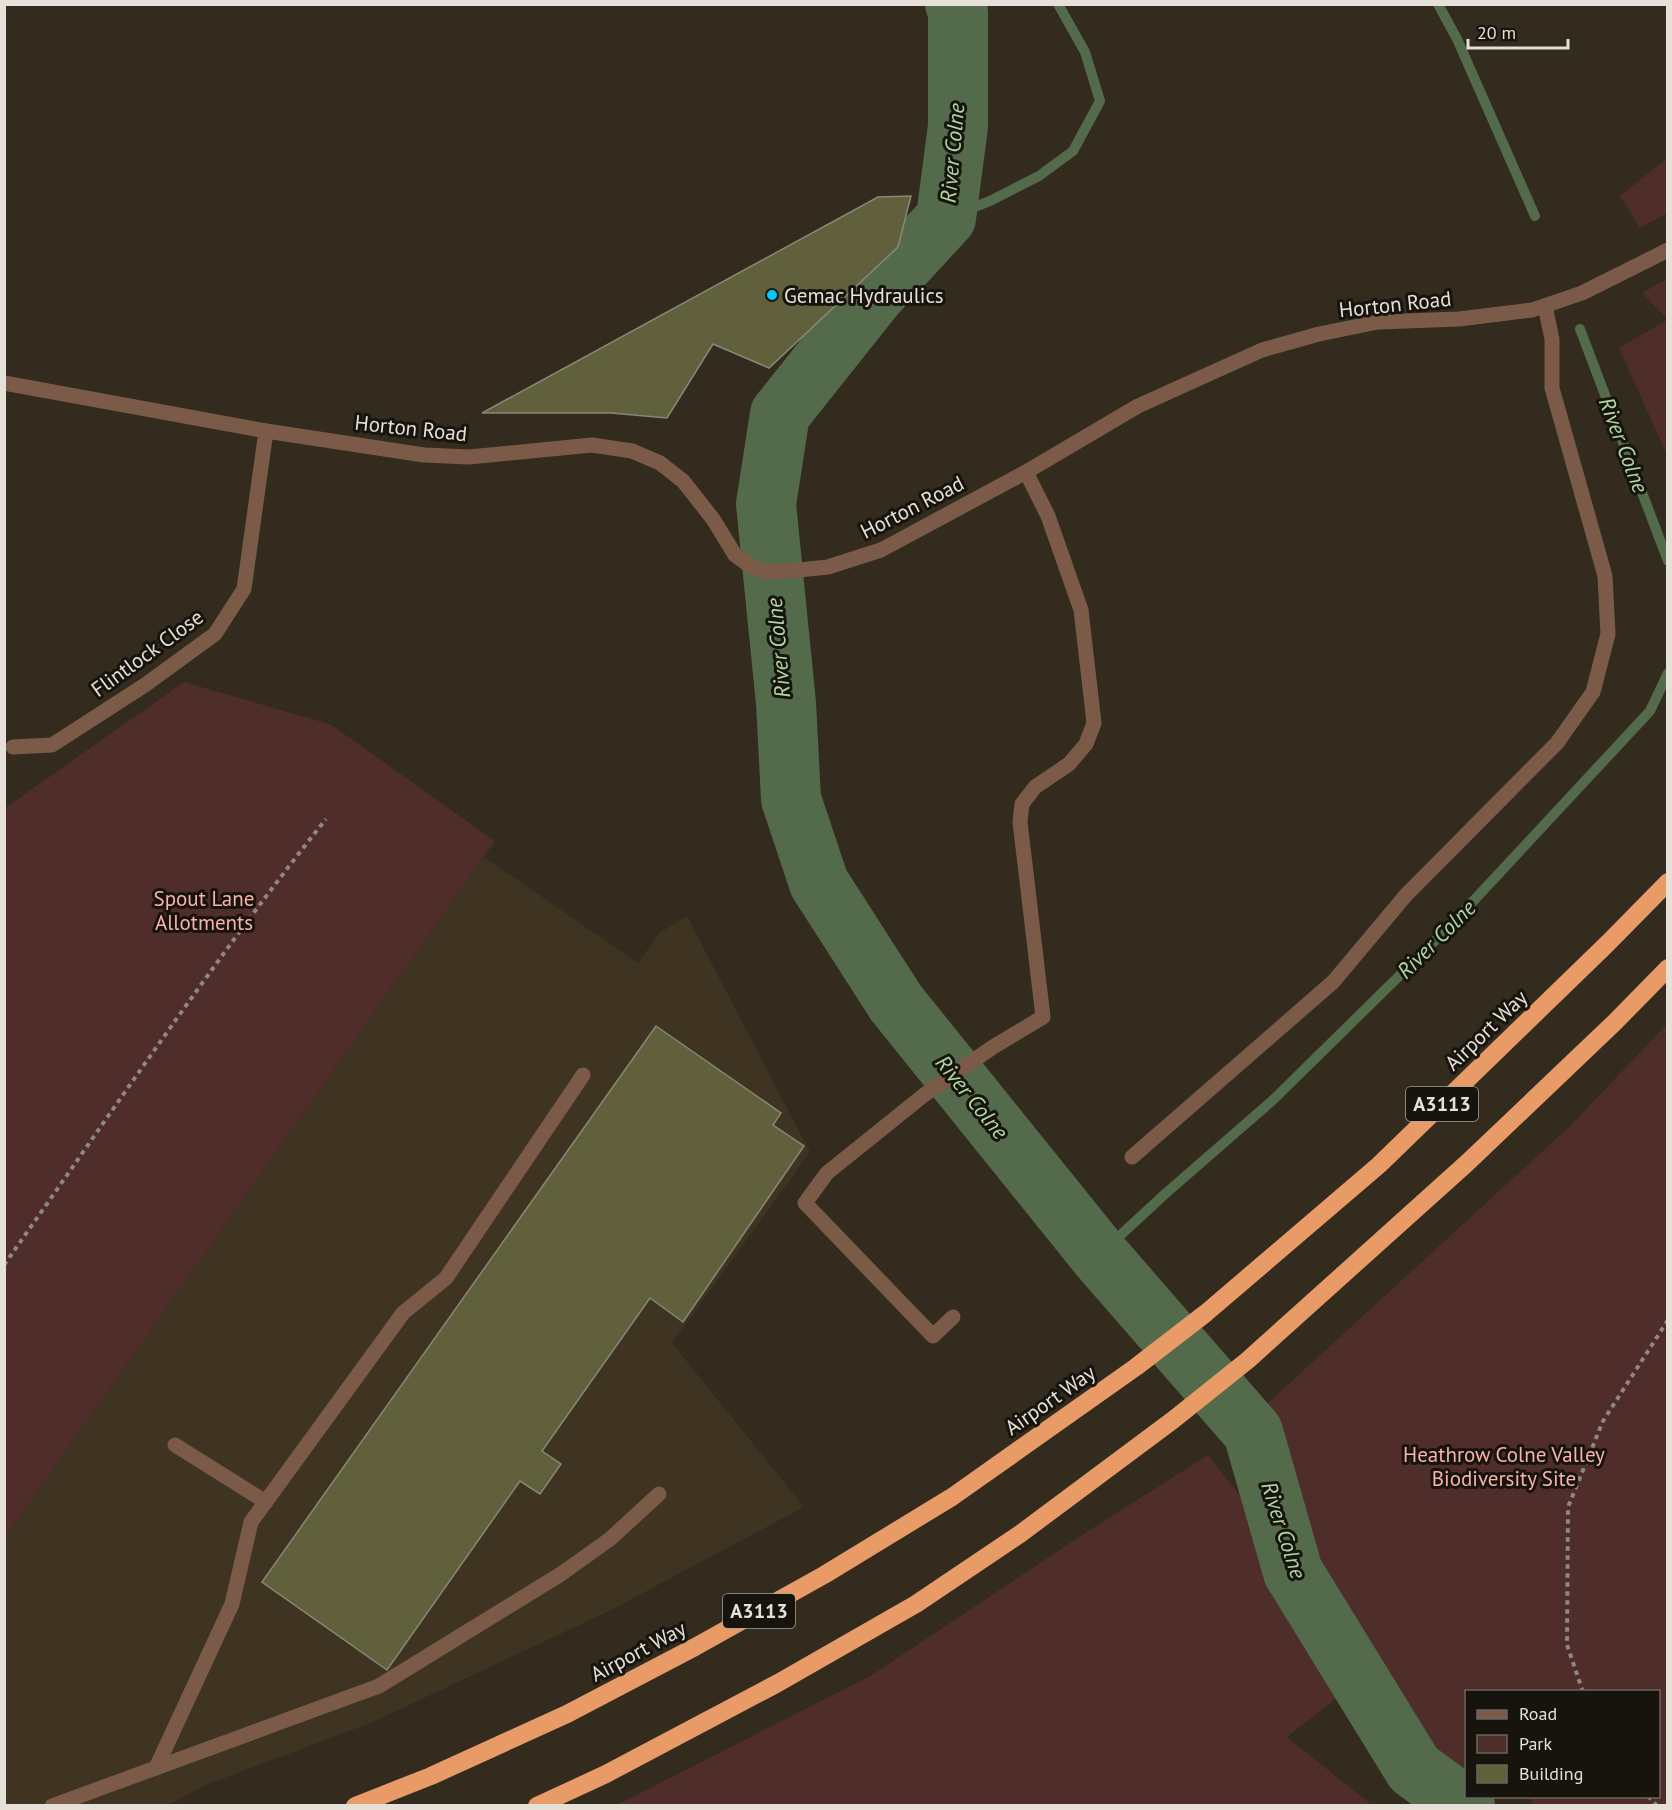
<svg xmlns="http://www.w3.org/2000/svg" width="1672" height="1810" font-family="'PT Sans',sans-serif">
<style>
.built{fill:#3f3421}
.green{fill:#4e2d2b}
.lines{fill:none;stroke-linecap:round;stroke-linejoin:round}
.stream{stroke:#536a4b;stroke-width:10}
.river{stroke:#536a4b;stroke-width:60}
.building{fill:#60613c;stroke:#878877;stroke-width:1.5}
.path{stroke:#8e887e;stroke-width:4;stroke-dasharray:4.5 4.5;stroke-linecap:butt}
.minor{stroke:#7b5b47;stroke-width:15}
.highway{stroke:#e89a67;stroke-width:18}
.poi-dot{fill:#00cbf8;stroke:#17140e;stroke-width:2}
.labels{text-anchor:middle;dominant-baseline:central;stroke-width:6;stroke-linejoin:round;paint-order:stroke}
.shield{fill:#17140e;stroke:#a7a39b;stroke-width:1.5}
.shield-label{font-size:20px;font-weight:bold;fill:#e5e0d8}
.poi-label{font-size:21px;fill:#e5e0d8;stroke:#17140e;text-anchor:start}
.street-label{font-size:21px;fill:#e5e0d8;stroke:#17140e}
.park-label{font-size:21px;fill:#fab2ab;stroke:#17140e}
.water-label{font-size:22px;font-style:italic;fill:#b0d8a2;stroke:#17140e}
</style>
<rect width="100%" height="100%" fill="#322b1e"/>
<polygon class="built" points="484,857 638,963 659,933 687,916 810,1152 672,1343 804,1507 611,1610 373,1722 208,1784 168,1805 5,1806 5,1538"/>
<g class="green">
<polygon points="1667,158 1667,213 1640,228 1620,196"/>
<polygon points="1667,279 1667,319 1642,293"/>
<polygon points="1667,320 1667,455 1619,348"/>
<polygon points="184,682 330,724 495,841 5,1538 5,808"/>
<polygon points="1667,1024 1667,1805 1534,1805 1528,1797 1658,1796 1658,1692 1466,1692 1466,1776 1433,1762 1334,1590 1257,1413 1570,1126"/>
<polygon points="1208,1455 1265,1527 1336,1699 1287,1737 1372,1805 617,1805 870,1676 1082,1535"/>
</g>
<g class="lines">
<g class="stream">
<polyline points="1438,4 1457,39 1535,216"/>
<polyline points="946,218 990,201 1039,176 1073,151 1100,101 1085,52 1058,4"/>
<polyline points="1580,329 1668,561"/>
<polyline points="1099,1255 1165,1194 1273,1100 1451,925 1650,711 1668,673"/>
</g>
<polyline class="river" points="955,4 958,12 958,126 946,218 873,297 780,414 766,504 786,703 791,799 819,883 896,1003 1099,1255 1253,1432 1293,1572 1414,1769 1465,1806"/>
</g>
<g class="building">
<polygon points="911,196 898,247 769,368 713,344 667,418 611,413 482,413 878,197"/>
<polygon points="656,1026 781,1113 773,1125 804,1146 683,1322 650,1298 542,1451 561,1464 540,1494 520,1481 387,1670 262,1582"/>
</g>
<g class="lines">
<g class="path">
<path d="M4,1265C110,1115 212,962 326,819"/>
<polyline points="1583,1692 1567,1645 1568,1507 1603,1421 1668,1320"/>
<polyline points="1648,1796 1657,1806"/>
</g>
<g class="minor">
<polyline points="4,383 266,431 424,455 469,457 592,445 632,451 660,463 683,481 713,519 735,555 750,566 767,572 789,571 828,567 881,550 1026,472 1138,406 1262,350 1319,334 1378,322 1459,319 1532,310 1582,293 1668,250"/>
<polyline points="13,747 52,745 145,685 215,634 244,589 266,431"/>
<polyline points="1132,1157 1333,982 1406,895 1557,743 1593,692 1608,634 1605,576 1552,388 1552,339 1545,306"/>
<polyline points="953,1317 933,1336 805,1203 827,1173 924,1095 993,1047 1043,1017 1020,822 1022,804 1035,787 1069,764 1086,744 1094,723 1081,610 1048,516 1026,472"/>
<polyline points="175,1445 266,1502"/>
<polyline points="156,1768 232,1604 251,1522 403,1313 446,1278 583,1075"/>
<polyline points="52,1806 379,1686 561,1574 610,1539 659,1494"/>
</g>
<g class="highway">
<polyline points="355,1806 431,1776 567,1714 695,1647 824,1575 952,1497 1136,1367 1206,1313 1379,1165 1608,943 1668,882"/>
<polyline points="537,1806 606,1774 778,1683 916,1604 1020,1534 1173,1420 1248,1360 1467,1163 1614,1023 1668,968"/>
</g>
</g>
<circle class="poi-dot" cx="772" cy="295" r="6"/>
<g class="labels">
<g class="shield">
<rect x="1406" y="1087" width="72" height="34" rx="4.5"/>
<rect x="723" y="1594" width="72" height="34" rx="4.5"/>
</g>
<g class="shield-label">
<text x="1442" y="1104">A3113</text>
<text x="759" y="1611">A3113</text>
</g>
<g class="poi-label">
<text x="784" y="295">Gemac Hydraulics</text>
</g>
<g class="street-label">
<text transform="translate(1395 304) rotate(-6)">Horton Road</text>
<text transform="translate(411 428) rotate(6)">Horton Road</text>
<text transform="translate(912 507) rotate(-27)">Horton Road</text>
<text transform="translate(147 653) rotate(-36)">Flintlock Close</text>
<text transform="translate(1486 1030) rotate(-44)">Airport Way</text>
<text transform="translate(1050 1400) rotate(-35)">Airport Way</text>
<text transform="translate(638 1651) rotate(-28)">Airport Way</text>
</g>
<g class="park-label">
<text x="204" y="898">Spout Lane<tspan x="204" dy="24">Allotments</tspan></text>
<text x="1504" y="1454">Heathrow Colne Valley<tspan x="1504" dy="24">Biodiversity Site</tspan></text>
</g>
<g class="water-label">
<text transform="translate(952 153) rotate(-85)">River Colne</text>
<text transform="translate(1624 445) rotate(69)">River Colne</text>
<text transform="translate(778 648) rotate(-95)">River Colne</text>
<text transform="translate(1436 939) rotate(-45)">River Colne</text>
<text transform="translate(972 1097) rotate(51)">River Colne</text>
<text transform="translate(1284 1530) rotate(72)">River Colne</text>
</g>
</g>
<rect width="1672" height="1810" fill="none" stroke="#e5e0d8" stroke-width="12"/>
<rect x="1465" y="1690" width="195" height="108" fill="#17140e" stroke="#69665f" stroke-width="1.5"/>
<rect x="1477" y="1710" width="30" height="9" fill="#7b5b47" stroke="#69665f" stroke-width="1.5"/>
<text x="1519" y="1720" font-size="18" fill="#e5e0d8">Road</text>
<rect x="1477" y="1735" width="30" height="18" fill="#4e2d2b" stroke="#69665f" stroke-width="1.5"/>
<text x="1519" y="1750" font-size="18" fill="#e5e0d8">Park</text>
<rect x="1477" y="1765" width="30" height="18" fill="#60613c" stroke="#69665f" stroke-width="1.5"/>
<text x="1519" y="1780" font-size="18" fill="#e5e0d8">Building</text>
<path d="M1468 39v9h100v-9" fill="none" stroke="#e5e0d8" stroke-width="3"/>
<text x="1477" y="39" font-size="18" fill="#e5e0d8" stroke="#17140e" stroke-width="4.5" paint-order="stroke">20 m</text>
</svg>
